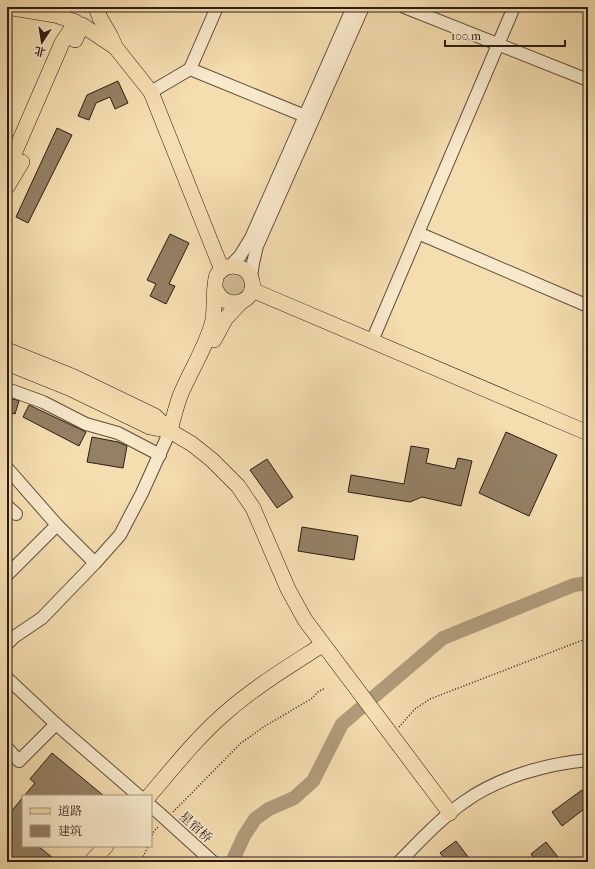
<svg xmlns="http://www.w3.org/2000/svg" width="595" height="869" font-family="'IM FELL French Canon','Noto Serif SC',serif">
<style>
.green{fill:#d2bc94;stroke:#806c53}
.lines{fill:none;stroke-linecap:round;stroke-linejoin:round}
.river{stroke:#b09b7a;stroke-width:14}
.building{fill:#948064;stroke:#2d1c12}
.minor-casing{stroke:#5f4c39;stroke-width:14}
.major-casing{stroke:#2d1c12;stroke-width:16}
.path{stroke:#2d1c12;stroke-width:1.5;stroke-dasharray:1 2;stroke-linecap:butt}
.minor{stroke:#f8e9cb;stroke-width:12}
.major{stroke:#f4ddaf;stroke-width:15}
.minor-bridge-casing{stroke:#5f4c39;stroke-width:14;stroke-linecap:butt}
.minor-bridge{stroke:#f8e9cb;stroke-width:12}
.labels{text-anchor:middle;dominant-baseline:central;stroke-width:3.5;stroke-linejoin:round;paint-order:stroke}
.street-label{font-size:13px;fill:#2d1c12;stroke:#f8e9cb}
</style>
<rect width="100%" height="100%" fill="#f4ddaf"/>
<filter id="stains"><feTurbulence type="fractalNoise" baseFrequency=".005" numOctaves="4"/><feColorMatrix values="0 0 0 0 .2 0 0 0 0 .09 0 0 0 0 .02 0 0 0 .5 -.17"/></filter>
<radialGradient id="worn" r=".72"><stop offset=".6" stop-color="#630" stop-opacity="0"/><stop offset="1" stop-color="#630" stop-opacity=".3"/></radialGradient>
<polygon class="green" points="229,273 240,273 248,285 240,298 223,293 221,282"/>
<g class="lines">
<polyline class="river" points="232,862 244,836 255,819 269,809 294,798 313,781 342,724 443,638 574,585 588,583"/>
</g>
<g class="building">
<polygon points="118,81 128,103 115,109 110,97 96,103 89,120 78,116 87,95"/>
<polygon points="57,128 72,135 28,223 16,217"/>
<polygon points="170,234 189,243 169,284 175,286 166,304 150,296 156,284 147,280"/>
<polygon points="7,397 19,401 15,414 7,411"/>
<polygon points="29,405 86,432 79,446 23,417"/>
<polygon points="506,432 557,455 529,516 479,493"/>
<polygon points="92,437 118,442 127,446 123,468 87,462"/>
<polygon points="411,446 429,449 426,463 455,469 458,458 472,461 461,506 422,497 410,502 348,492 351,475 404,484"/>
<polygon points="267,459 293,497 277,508 250,470"/>
<polygon points="302,527 358,536 354,560 298,551"/>
<polygon points="52,753 104,796 24,796 35,783 30,779"/>
<polygon points="582,790 588,798 588,806 562,826 552,812"/>
<polygon points="23,797 23,846 38,846 53,858 49,862 10,862 7,860 7,817"/>
<polygon points="456,841 472,862 448,862 440,853"/>
<polygon points="546,842 562,862 537,862 531,854"/>
</g>
<g class="lines">
<defs>
<g id="minor">
<polyline points="404,7 588,80"/>
<polyline points="190,69 305,116"/>
<polyline points="151,92 190,69 217,7"/>
<polyline points="418,233 588,306"/>
<polyline points="229,267 240,256 251,238 353,7"/>
<polyline points="251,277 253,263 257,246 363,7"/>
<polyline points="372,341 514,7"/>
<polyline points="7,389 43,402 86,424 118,433 160,455"/>
<polyline points="7,468 57,525 95,563"/>
<polyline points="7,506 16,514"/>
<polyline points="7,575 57,525"/>
<polyline points="7,644 14,637 42,618 95,563 120,535 142,493 170,431"/>
<polyline points="7,678 56,724 139,796"/>
<polyline points="7,748 19,761 56,724"/>
<polyline points="151,806 160,814"/>
<path d="M399,862C420,841 440,819 464,802C499,777 546,764 588,760"/>
</g>
<g id="major">
<polyline points="7,7 55,15 76,22 62,43 7,170"/>
<polyline points="96,7 100,18 110,35 116,48 151,92 222,270"/>
<polyline points="75,40 82,25 115,47"/>
<polyline points="7,187 22,162"/>
<polyline points="252,290 588,433"/>
<polyline points="214,340 226,318 241,302"/>
<polyline points="7,350 74,377 155,416 170,431 192,444 212,460 238,486 253,508 288,589 305,620 450,813"/>
<polyline points="7,363 69,388 150,427 170,431"/>
<path d="M170,431C173,419 176,407 180,396C190,371 207,346 213,320C215,309 213,283 217,275C225,262 246,264 251,278C260,301 227,314 216,290"/>
<path d="M149,796C173,768 196,739 223,715C253,688 288,667 322,645"/>
<polyline points="91,862 106,846"/>
</g>
</defs>
<use href="#minor" class="minor-casing"/>
<use href="#major" class="major-casing"/>
<g class="path">
<polyline points="399,727 415,709 430,699 588,638"/>
<polyline points="173,812 241,743 265,726 311,699 318,692 325,688"/>
<polyline points="151,838 154,831 159,826"/>
<polyline points="141,862 148,846"/>
</g>
<use href="#minor" class="minor"/>
<use href="#major" class="major"/>
<defs>
<polyline id="minor-bridge" points="160,814 213,862"/>
</defs>
<use href="#minor-bridge" class="minor-bridge-casing"/>
<use href="#minor-bridge" class="minor-bridge"/>
</g>
<g class="labels">
<g class="street-label">
<text transform="translate(196 827) rotate(42)">星宿桥</text>
</g>
</g>
<rect width="595" height="869" fill="none" stroke="#f4ddaf" stroke-width="24"/>
<rect x="8" y="8" width="579" height="853" fill="none" stroke="#2d1c12" stroke-width="2"/>
<rect x="12" y="12" width="571" height="845" fill="none" stroke="#2d1c12"/>
<rect x="22" y="795" width="130" height="52" fill="#f8e9cb" stroke="#a79781"/>
<rect x="30" y="808" width="20" height="6" fill="#f4ddaf" stroke="#a79781"/>
<text x="58" y="815" font-size="12" fill="#2d1c12">道路</text>
<rect x="30" y="825" width="20" height="12" fill="#948064" stroke="#a79781"/>
<text x="58" y="835" font-size="12" fill="#2d1c12">建筑</text>
<g transform="translate(42 42) rotate(192)" stroke="#f8e9cb" stroke-width="3" paint-order="stroke">
<path d="M0-3L7 15L0 10L-7 15Z" fill="#2d1c12"/>
<text y="-6" font-size="11" font-weight="bold" text-anchor="middle" fill="#2d1c12">北</text>
</g>
<path d="M445 40v6h120v-6" fill="none" stroke="#2d1c12" stroke-width="2"/>
<text x="451" y="40" font-size="12" fill="#2d1c12" stroke="#f8e9cb" stroke-width="3" paint-order="stroke">100 m</text>
<rect width="100%" height="100%" filter="url(#stains)"/>
<rect width="100%" height="100%" fill="url(#worn)"/>
</svg>
